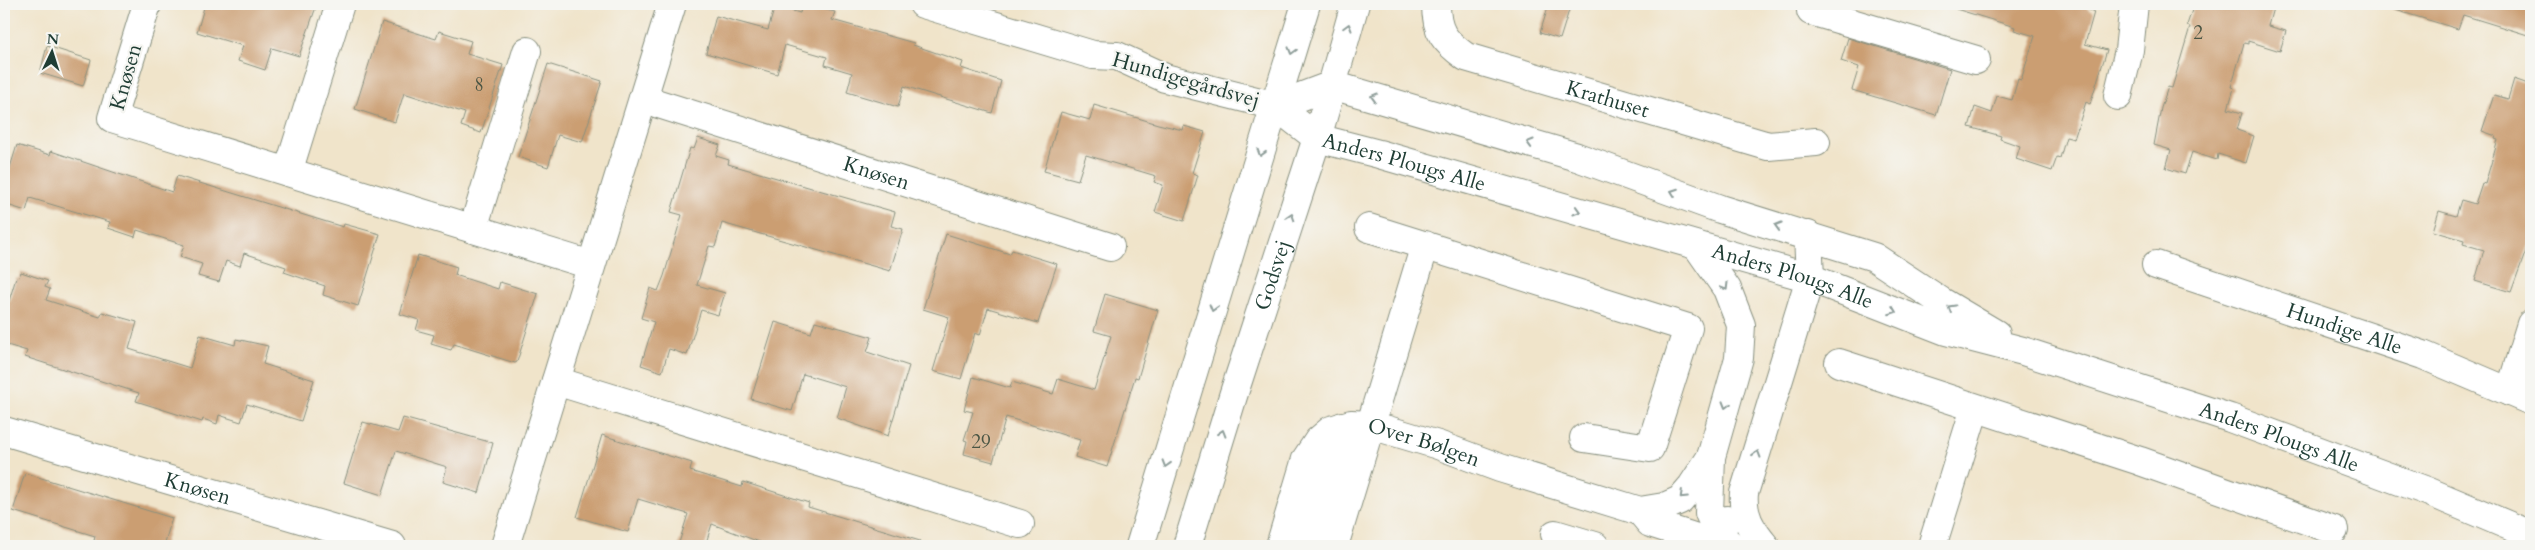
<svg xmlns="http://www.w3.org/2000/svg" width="2535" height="550" font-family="Cardo,serif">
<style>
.building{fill:#cb9e72}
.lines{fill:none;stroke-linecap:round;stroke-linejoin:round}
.minor-casing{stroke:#88907f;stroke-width:30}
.minor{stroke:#fff;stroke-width:28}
.oneway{stroke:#8f9e9a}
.labels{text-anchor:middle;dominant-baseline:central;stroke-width:4.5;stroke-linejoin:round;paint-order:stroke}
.number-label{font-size:19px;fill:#4a5544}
.street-label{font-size:21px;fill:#1f3d34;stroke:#f6f6f2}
</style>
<rect width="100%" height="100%" fill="#f6f6f2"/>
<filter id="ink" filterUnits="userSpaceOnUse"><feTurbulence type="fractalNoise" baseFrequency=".02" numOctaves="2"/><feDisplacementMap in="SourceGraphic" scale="10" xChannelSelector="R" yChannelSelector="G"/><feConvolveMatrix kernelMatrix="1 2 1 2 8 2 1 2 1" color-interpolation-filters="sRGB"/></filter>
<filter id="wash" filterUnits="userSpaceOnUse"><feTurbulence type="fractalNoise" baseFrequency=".0096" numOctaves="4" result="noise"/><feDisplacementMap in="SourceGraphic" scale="20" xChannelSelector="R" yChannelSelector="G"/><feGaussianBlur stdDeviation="1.12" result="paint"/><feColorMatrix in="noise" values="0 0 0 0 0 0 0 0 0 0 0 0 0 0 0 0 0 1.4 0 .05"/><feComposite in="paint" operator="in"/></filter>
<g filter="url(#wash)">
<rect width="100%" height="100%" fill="#f0e4ca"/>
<g id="blocks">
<g class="building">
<polygon points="205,4 317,4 299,56 272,48 265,70 238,61 243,46 197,32"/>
<polygon points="802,4 835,12 832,20 914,43 913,45 963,62 961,68 1001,81 992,113 904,86 898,107 847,92 852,73 825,65 827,57 785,45 777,74 706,53 716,16 768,30 775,6 800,13"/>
<polygon points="1549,4 1571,4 1560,39 1540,33"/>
<polygon points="1957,4 2088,4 2087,9 2094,12 2085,44 2107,50 2090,104 2086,102 2074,139 2066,137 2060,158 2057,157 2052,171 2016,159 2020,146 2000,139 2001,136 1969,127 1975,107 1992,113 1997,96 2012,100 2018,79 2021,80 2035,36 2014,30 2015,27 1956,9"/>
<polygon points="2194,4 2257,4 2273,8 2268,26 2286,31 2280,51 2248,41 2248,44 2244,43 2231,87 2234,88 2228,109 2242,113 2237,130 2254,136 2246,163 2218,154 2217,160 2192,152 2185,174 2166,168 2171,150 2154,145 2161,108 2168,87 2172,88 2190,27 2187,25"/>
<polygon points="2393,4 2531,4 2531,36 2463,15 2458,29 2392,9"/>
<polygon points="382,22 436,39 439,31 471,41 467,54 503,65 481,133 461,126 465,113 404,93 395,122 355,109"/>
<polygon points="1848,38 1950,69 1936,115 1852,90 1859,67 1841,61"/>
<polygon points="47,46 91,60 83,86 40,73"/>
<polygon points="548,64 602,81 582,142 558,135 548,167 518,157"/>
<polygon points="2514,79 2531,85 2531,237 2511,292 2475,281 2484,250 2463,244 2464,240 2433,231 2439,211 2456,216 2461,200 2475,204 2482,183 2485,184 2498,140 2495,139 2496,136 2482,131 2494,95 2508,99"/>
<polygon points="1094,105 1158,124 1183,130 1184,126 1205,132 1192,173 1198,175 1184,221 1155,212 1163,185 1154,182 1156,176 1086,155 1078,180 1044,171 1061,112 1090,120"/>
<polygon points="698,138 720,145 716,156 729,160 728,164 895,212 891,226 903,229 890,271 722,223 715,247 709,246 697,285 725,293 718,315 701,310 687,355 669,349 662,372 641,365 654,322 641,318 650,288 658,291 664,276 682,215 671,212 690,148 694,149"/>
<polygon points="17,145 50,155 51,151 172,192 177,176 343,227 344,224 380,234 358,306 323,295 325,286 284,272 286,267 244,253 240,266 226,261 219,282 198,276 202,264 180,257 184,245 137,230 135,237 108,228 110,222 30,198 26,211 4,204 4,187"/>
<polygon points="946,234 1010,254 1012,250 1057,264 1038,323 988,308 980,335 975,333 961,379 933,371 949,317 923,309"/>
<polygon points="418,255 457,267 455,275 498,289 500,282 538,294 517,362 515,363 454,344 451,350 431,344 434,335 416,330 419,320 400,314"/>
<polygon points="21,272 48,281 45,287 50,289 46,300 100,317 102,312 137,322 129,349 190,368 200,335 235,345 236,339 268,346 263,364 314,380 301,421 247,404 241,422 219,415 217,424 203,419 202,422 136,401 139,393 25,357 27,351 4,344 4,299 9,301 16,278 18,279"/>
<polygon points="1105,294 1158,310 1138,378 1135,377 1107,467 1075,457 1080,440 1006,417 993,462 964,454 967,441 964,440 973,412 964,410 973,377 1010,388 1012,382 1053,394 1058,379 1094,390 1111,336 1094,331"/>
<polygon points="815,321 872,337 867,352 909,366 888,436 837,418 846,387 803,374 792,411 751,399 775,322 811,333"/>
<polygon points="403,418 493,443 479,493 443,482 447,467 396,451 382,495 344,483 363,422 398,432"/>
<polygon points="602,435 692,463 690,471 742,487 743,482 809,503 808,507 920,541 919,546 770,546 712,524 705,546 678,546 688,514 638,499 628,532 577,517"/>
<polygon points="25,473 172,518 164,546 109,546 94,541 95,536 13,511"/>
</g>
</g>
</g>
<g filter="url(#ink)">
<use href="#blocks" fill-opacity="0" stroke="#88907f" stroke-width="1"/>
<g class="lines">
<defs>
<g id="minor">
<polyline points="147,4 112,118 591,265"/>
<path id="s1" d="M923,4L1093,55L1117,56L1165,78L1276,106L1317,138L1379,154L1810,278L1946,331L2023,351L2230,418L2427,491L2531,535"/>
<path id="s2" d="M1436,4C1436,32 1444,41 1466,57L1768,146L1816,142"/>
<polyline points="1811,11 1976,60"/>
<polyline points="2118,96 2129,50 2134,4"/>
<path id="s3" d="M643,99L1110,247"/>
<polyline points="1276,106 1332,85 1577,157 1720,209 1874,257 1942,302 1996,334"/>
<polyline points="288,172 340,4"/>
<polyline points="1369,228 1688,328 1650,448 1584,438"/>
<polyline points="473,229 527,51"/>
<polyline points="1697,246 1727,289 1741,325 1739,358 1711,457 1709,513 1718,534 1732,546"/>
<path id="s4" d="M2156,265L2423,355L2531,401"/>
<polyline points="1839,363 2140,461 2334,530"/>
<polyline points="556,381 1020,524"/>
<polyline points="2510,392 2531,324"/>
<path id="s5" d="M4,431L392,546"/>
<polyline points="1640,511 1650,523 1700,539 1718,534 1727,520"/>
<polyline points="1555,534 1595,546"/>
<polyline points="505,546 672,4"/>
<polyline points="1140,546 1306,4"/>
<path id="s6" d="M1187,546L1233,396L1317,138L1355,4"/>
<path id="s7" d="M1280,546L1306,459L1318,441L1331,430L1351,424L1371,425L1438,445L1500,468L1640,511L1664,507L1680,500L1692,486L1711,457"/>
<polyline points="1306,546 1343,426"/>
<polyline points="1334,546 1425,245"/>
<path d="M1765,546C1751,529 1742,516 1744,493L1810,278L1808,235"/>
<polyline points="1932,546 1975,408"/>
</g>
</defs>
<use href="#minor" class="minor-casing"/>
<use href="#minor" class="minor"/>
</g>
<defs><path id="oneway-chevron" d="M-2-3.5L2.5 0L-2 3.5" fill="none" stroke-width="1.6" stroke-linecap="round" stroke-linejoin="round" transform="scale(1.25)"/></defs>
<g class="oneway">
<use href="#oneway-chevron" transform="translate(1348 27) rotate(-74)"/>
<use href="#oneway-chevron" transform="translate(1292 51) rotate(106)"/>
<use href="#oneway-chevron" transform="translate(1374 97) rotate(-164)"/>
<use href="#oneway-chevron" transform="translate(1530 143) rotate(-164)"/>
<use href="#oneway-chevron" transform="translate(1261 153) rotate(107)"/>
<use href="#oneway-chevron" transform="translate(1674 192) rotate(-160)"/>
<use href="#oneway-chevron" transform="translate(1577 211) rotate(17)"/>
<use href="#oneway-chevron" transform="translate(1291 217) rotate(-72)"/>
<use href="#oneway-chevron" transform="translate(1778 226) rotate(-163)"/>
<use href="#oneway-chevron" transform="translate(1725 287) rotate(59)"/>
<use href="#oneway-chevron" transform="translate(1213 308) rotate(107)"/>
<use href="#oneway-chevron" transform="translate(1951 308) rotate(-149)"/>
<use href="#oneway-chevron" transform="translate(1893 311) rotate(21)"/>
<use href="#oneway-chevron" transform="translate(1726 405) rotate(106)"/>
<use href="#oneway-chevron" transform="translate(1222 433) rotate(-73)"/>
<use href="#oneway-chevron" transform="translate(1757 454) rotate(-73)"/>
<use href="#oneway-chevron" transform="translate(1166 464) rotate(107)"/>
<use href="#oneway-chevron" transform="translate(1683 495) rotate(137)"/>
</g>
</g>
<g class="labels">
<g class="number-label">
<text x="2198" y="33">2</text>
<text x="479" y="85">8</text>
<text x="981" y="442">29</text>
</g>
<g class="street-label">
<text transform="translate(126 77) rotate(-74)">Knøsen</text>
<text transform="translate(1186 80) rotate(16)">Hundigegårdsvej</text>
<text stroke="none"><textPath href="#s2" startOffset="212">Krathuset</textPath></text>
<text stroke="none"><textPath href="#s1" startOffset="511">Anders Plougs Alle</textPath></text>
<text stroke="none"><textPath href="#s3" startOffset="245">Knøsen</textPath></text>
<text stroke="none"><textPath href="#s6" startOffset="284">Godsvej</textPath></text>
<text stroke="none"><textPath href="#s1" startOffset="916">Anders Plougs Alle</textPath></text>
<text stroke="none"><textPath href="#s4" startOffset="199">Hundige Alle</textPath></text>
<text stroke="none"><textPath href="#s1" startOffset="1429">Anders Plougs Alle</textPath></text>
<text stroke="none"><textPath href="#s7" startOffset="226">Over Bølgen</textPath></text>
<text stroke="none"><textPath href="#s5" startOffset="202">Knøsen</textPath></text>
</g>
</g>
<rect width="2535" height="550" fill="none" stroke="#f6f6f2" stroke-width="20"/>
<g transform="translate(52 52) rotate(4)" stroke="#f6f6f2" stroke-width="4" paint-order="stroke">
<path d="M0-4L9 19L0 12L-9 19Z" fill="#1f3d34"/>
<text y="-8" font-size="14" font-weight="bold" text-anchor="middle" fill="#1f3d34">N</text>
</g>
</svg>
